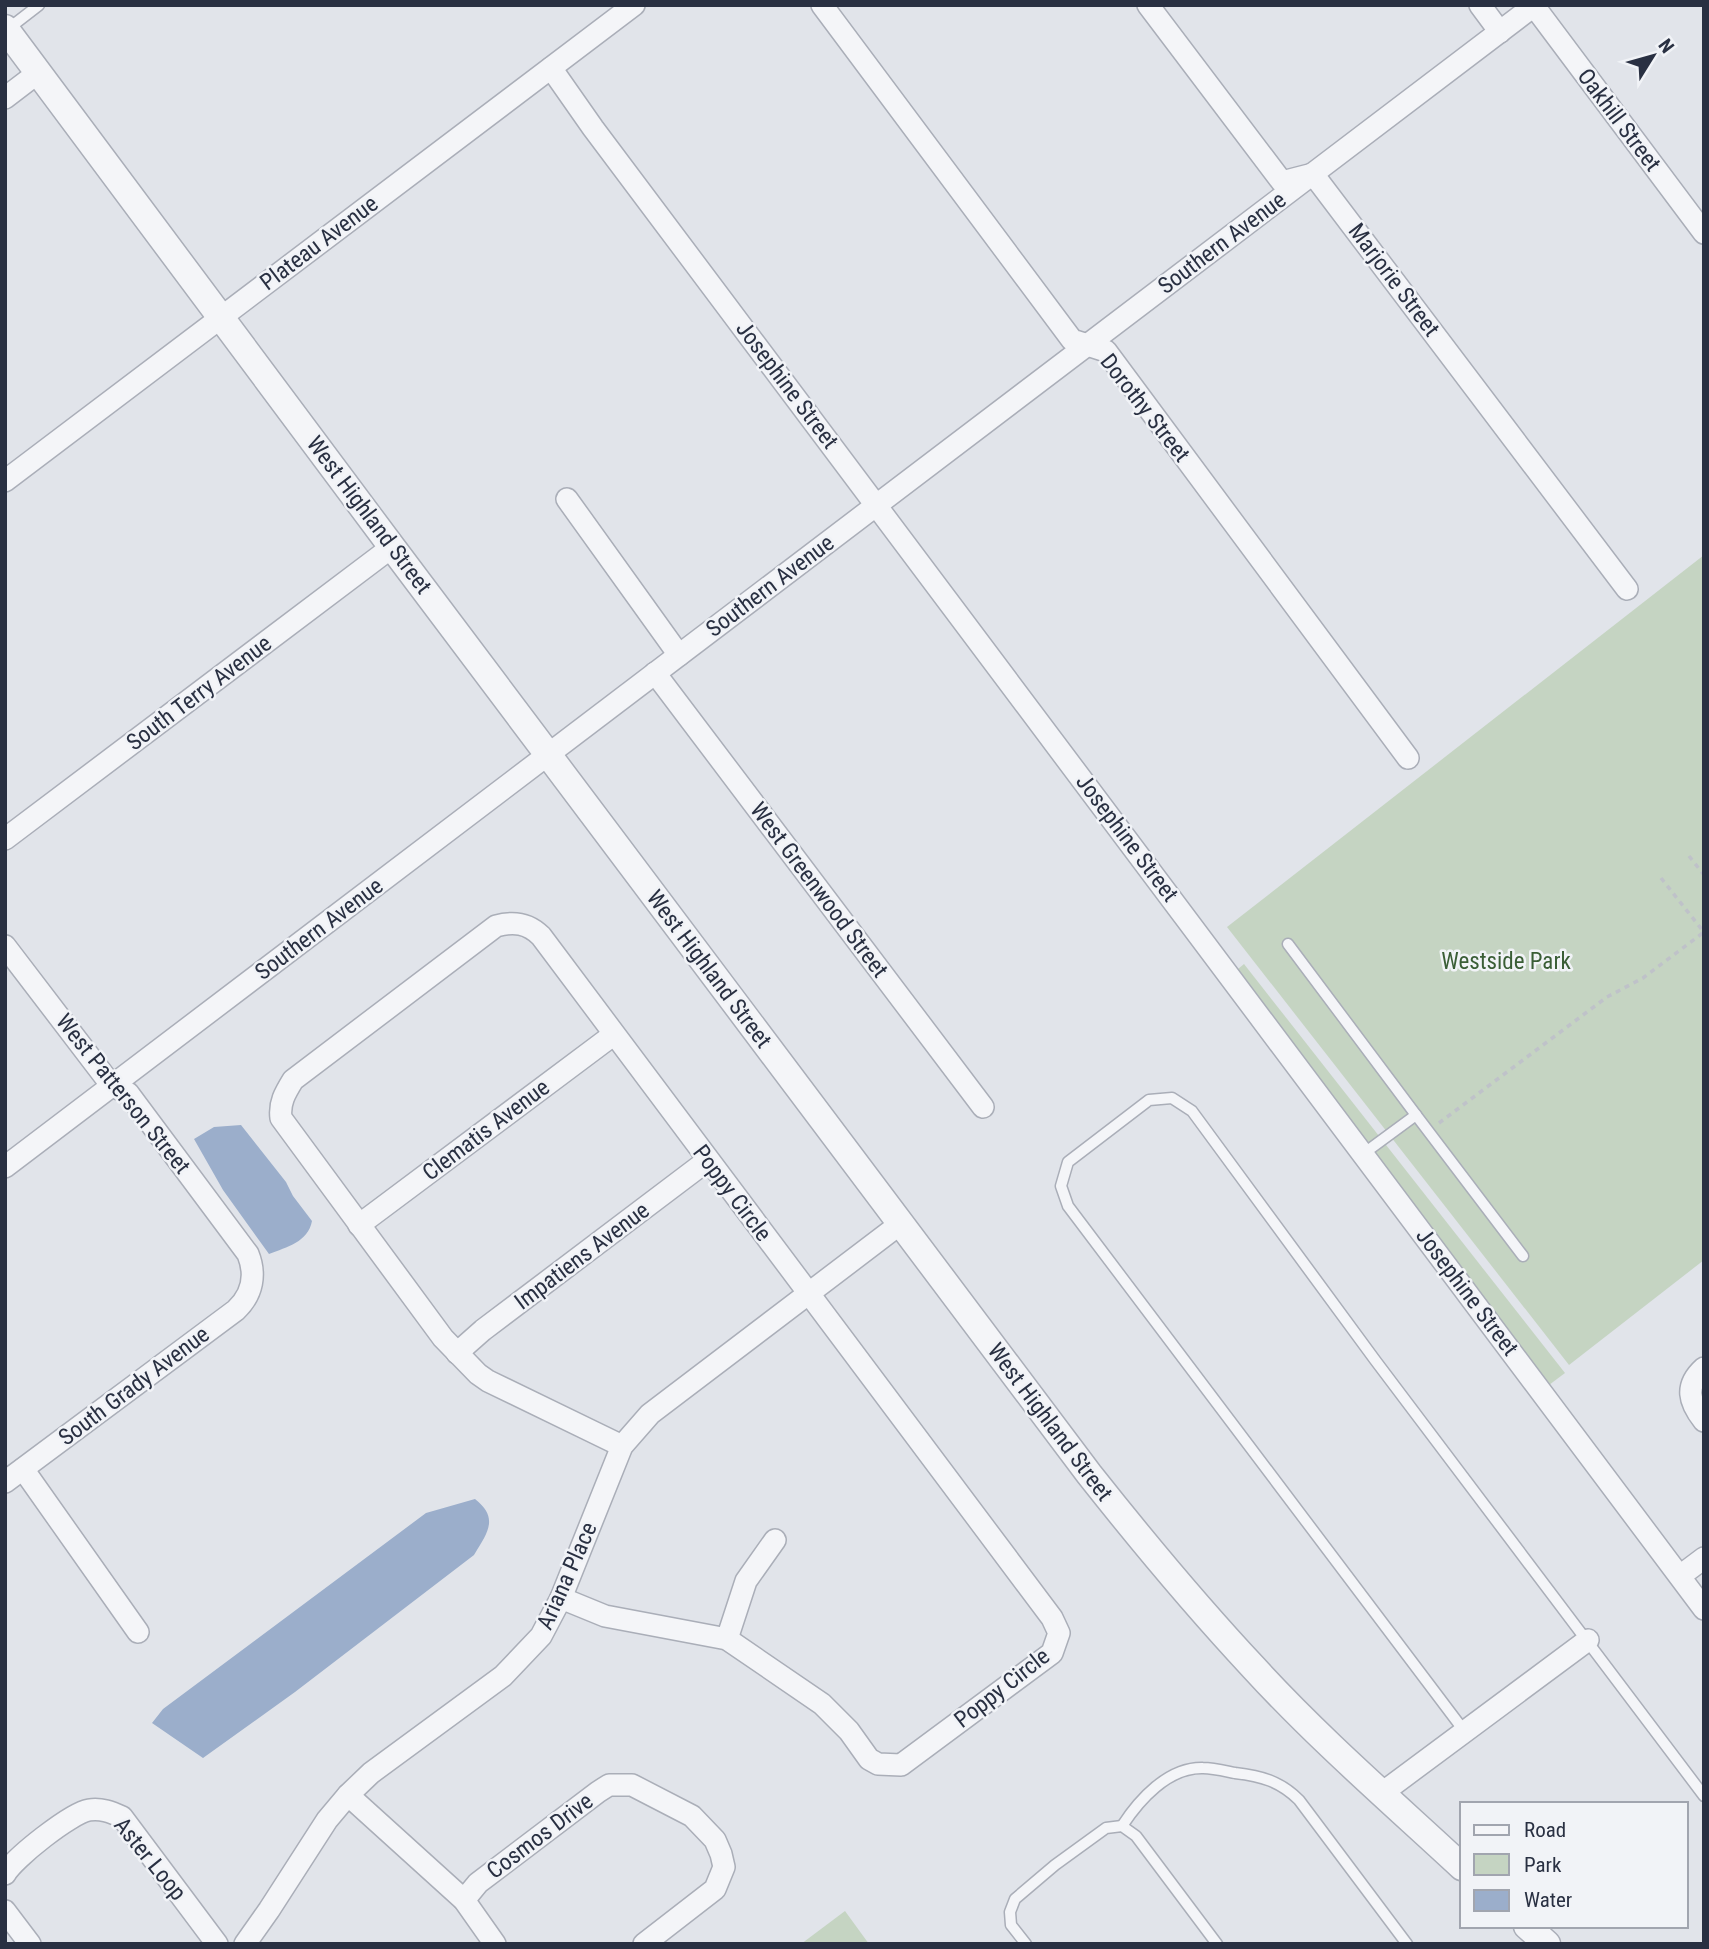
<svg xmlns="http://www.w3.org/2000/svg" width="1709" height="1949" font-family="'Roboto Condensed',sans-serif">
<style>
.green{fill:#c5d4c2}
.water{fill:#9baecb}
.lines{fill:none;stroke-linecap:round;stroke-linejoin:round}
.service-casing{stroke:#aaaeb8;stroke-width:13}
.minor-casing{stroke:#aaaeb8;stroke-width:24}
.tertiary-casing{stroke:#aaaeb8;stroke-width:29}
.path{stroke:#bfc2c9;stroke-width:3.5;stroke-dasharray:5 5;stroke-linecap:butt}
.service{stroke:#f4f5f8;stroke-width:10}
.minor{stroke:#f4f5f8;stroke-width:21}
.tertiary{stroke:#f4f5f8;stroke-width:26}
.labels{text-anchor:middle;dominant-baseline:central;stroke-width:5;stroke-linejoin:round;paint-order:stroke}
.street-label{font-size:23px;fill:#293042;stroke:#f1f3f7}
.park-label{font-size:23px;fill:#3a5e36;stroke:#f1f3f7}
</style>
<rect width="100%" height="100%" fill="#e1e4ea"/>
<g class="green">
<polygon points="1704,555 1704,1260 1569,1365 1227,927"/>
<polygon points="1244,964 1565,1373 1549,1385 1238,969"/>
<polygon points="845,1911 869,1944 801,1944"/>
</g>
<g class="water">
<path d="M241,1125L286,1182L293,1196L312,1221C308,1242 287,1247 269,1254L223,1190L194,1139L214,1127Z"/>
<path d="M475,1499C499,1518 488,1532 474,1555L295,1692L203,1758L152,1723L163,1709L426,1513Z"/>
</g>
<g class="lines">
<defs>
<g id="service">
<polyline points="8,29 39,5"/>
<polyline points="1288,944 1416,1115 1363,1154"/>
<polyline points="1416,1115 1523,1256"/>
<polyline points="1465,1732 1068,1206 1061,1186 1068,1162 1149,1100 1172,1098 1192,1111 1375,1360 1704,1796"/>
<path d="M1122,1826C1139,1800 1168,1767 1203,1768C1213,1768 1225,1771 1235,1773C1261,1776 1280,1781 1299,1800L1407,1944"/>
<polyline points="1026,1944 1011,1925 1010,1912 1015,1899 1055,1865 1106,1828 1122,1826 1136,1836 1217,1944"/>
</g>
<g id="minor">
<polyline points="822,5 1072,340 1106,351 1408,758"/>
<polyline points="1148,5 1282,182 1313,174 1627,589"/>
<polyline points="1480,5 1500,32"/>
<polyline points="1534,6 1704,233"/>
<polyline points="551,68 593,128 1704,1609"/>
<polyline points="5,98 39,72"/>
<polyline points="5,481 634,5"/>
<polyline points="567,499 679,655"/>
<polyline points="655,673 983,1107"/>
<polyline points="5,839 392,547"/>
<path d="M5,946L112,1086L128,1093L248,1254C256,1274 253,1294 236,1310L5,1482"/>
<polyline points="5,1167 1535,5"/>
<polyline points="359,1225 613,1035"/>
<polyline points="457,1353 483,1330 708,1160"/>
<path d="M1704,1368C1684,1386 1689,1402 1704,1421"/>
<polyline points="23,1469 138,1632"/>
<polyline points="1680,1576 1704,1558"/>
<path d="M561,1598L605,1616L727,1639L822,1704L849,1731L869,1759L878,1764L901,1765L1052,1653L1059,1633L1052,1618L541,936C528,923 514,921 496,926L293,1080C285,1093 279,1103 281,1118L443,1338L478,1374L488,1381L622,1446"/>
<polyline points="727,1639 746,1581 775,1540"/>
<polyline points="1382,1793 1588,1640"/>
<polyline points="348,1795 464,1900 495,1944"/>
<path d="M5,1874C14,1858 71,1813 89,1810C101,1808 111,1812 122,1817L217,1944"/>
<polyline points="464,1900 478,1883 598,1792 609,1785 632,1785 692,1816 715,1840 721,1854 724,1867 715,1889 644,1944"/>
<polyline points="5,1911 30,1944"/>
<polyline points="245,1944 269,1910 327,1820 348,1795 371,1773 503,1676 541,1636 561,1598 622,1446 650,1414 900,1224"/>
</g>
<g id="tertiary">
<path d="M5,28L392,547L1089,1474C1142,1541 1196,1606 1254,1668C1319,1739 1392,1802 1462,1867"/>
<polyline points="1527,1926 1547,1944"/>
</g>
</defs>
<use href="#service" class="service-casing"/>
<use href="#minor" class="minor-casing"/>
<use href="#tertiary" class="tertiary-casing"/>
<g class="path">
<polyline points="1689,856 1704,875"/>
<polyline points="1661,878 1703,931"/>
<polyline points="1439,1123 1607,997 1643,978 1704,932"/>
</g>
<use href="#service" class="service"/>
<use href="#minor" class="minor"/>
<use href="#tertiary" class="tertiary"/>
</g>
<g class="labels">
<g class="street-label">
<text transform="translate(1619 120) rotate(53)">Oakhill Street</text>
<text transform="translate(319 243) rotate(-37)">Plateau Avenue</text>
<text transform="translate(1222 243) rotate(-37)">Southern Avenue</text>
<text transform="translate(1394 280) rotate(53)">Marjorie Street</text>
<text transform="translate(787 385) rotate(53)">Josephine Street</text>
<text transform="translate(1145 408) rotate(52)">Dorothy Street</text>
<text transform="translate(369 515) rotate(53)">West Highland Street</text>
<text transform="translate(770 586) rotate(-37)">Southern Avenue</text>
<text transform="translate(199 693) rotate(-37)">South Terry Avenue</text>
<text transform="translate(1127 838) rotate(53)">Josephine Street</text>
<text transform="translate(819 890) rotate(53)">West Greenwood Street</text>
<text transform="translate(319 929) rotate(-37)">Southern Avenue</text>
<text transform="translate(709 969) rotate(53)">West Highland Street</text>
<text transform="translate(123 1094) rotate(51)">West Patterson Street</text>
<text transform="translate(486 1130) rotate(-37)">Clematis Avenue</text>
<text transform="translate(732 1193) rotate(53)">Poppy Circle</text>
<text transform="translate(582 1256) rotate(-37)">Impatiens Avenue</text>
<text transform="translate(1467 1292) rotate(53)">Josephine Street</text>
<text transform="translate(134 1386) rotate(-37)">South Grady Avenue</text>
<text transform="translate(1050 1422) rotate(53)">West Highland Street</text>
<text transform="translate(567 1576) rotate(-66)">Ariana Place</text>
<text transform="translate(1002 1688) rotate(-38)">Poppy Circle</text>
<text transform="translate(540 1836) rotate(-37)">Cosmos Drive</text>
<text transform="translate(150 1859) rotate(51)">Aster Loop</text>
</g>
<g class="park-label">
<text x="1506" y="961">Westside Park</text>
</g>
</g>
<rect width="1709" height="1949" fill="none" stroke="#293042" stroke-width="14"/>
<rect x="1460" y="1802" width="228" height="126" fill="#f1f3f7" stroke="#a1a5af" stroke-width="2"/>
<rect x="1474" y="1825" width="35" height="10" fill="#f4f5f8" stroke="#a1a5af" stroke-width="2"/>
<text x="1524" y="1837" font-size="21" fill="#293042">Road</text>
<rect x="1474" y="1854" width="35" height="21" fill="#c5d4c2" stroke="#a1a5af" stroke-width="2"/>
<text x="1524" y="1872" font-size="21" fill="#293042">Park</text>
<rect x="1474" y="1890" width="35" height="21" fill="#9baecb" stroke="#a1a5af" stroke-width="2"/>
<text x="1524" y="1907" font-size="21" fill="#293042">Water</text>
<g transform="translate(1653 56) rotate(53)" stroke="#f1f3f7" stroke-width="5" paint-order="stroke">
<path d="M0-5L12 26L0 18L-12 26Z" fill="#293042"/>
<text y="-10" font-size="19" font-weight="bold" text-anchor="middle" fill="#293042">N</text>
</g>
</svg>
